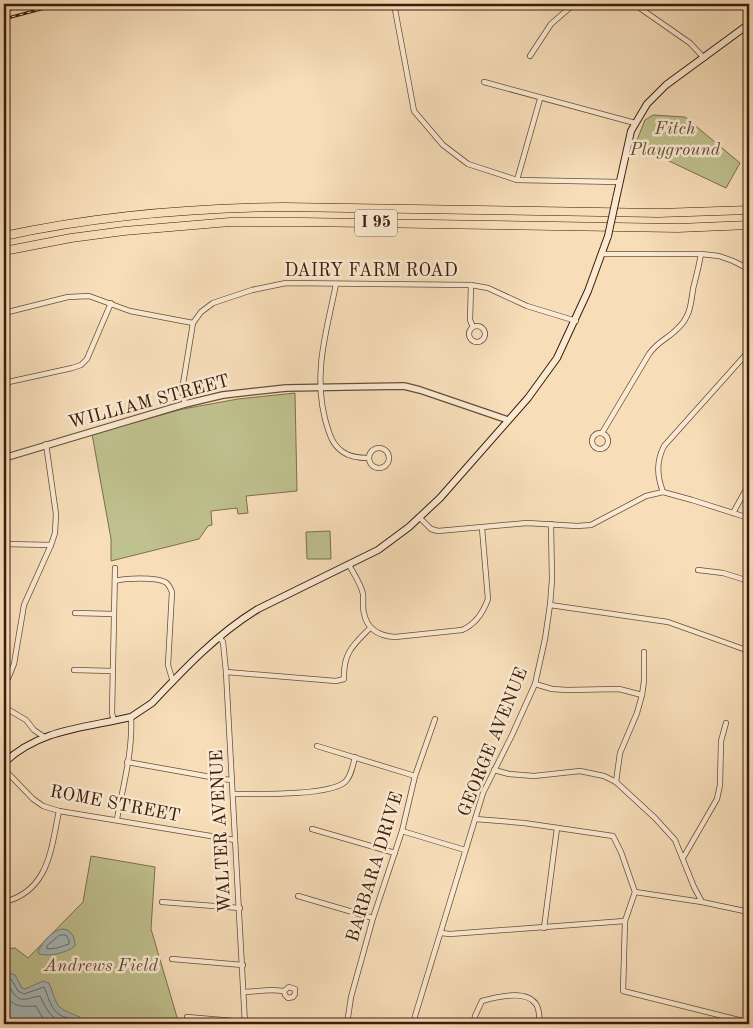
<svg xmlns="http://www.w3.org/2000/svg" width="753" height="1028" font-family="'Old Standard TT',serif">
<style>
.green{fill:#bfc18e;stroke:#7d6e4e}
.water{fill:#a4b9bb;stroke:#7a7a75}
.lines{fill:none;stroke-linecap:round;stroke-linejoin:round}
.shore{stroke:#706a64;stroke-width:1}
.minor-casing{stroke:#6a4c38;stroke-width:6}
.tertiary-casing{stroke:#6a4c38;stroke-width:8}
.secondary-casing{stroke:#3b1b0d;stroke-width:8}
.motorway-casing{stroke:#3b1b0d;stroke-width:9}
.minor{stroke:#faead2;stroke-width:4.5}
.tertiary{stroke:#faead2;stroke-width:5.5}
.secondary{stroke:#faead2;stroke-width:6}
.motorway{stroke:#f7deb9;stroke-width:8}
.rail-casing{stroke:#3b1b0d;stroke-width:3}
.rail{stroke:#faead2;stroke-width:1;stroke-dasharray:4;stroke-linecap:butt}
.secondary-bridge-casing{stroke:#3b1b0d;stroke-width:8;stroke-linecap:butt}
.secondary-bridge{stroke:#faead2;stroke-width:6}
.labels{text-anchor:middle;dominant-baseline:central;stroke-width:5;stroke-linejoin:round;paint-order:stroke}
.shield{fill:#faead2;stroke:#745948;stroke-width:1}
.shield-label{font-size:16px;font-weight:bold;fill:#3b1b0d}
.park-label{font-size:18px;font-style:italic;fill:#634d34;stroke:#faead2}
.street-label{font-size:18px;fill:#3b1b0d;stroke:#faead2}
</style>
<rect width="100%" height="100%" fill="#f7deb9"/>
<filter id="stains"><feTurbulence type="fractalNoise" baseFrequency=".004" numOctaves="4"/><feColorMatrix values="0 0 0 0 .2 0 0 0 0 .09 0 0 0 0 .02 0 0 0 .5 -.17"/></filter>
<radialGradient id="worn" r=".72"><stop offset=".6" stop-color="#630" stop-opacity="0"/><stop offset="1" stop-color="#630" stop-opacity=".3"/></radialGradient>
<g class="green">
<polygon points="653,115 685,117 740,163 726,188 635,145 645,120"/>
<polygon points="295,393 297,491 246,496 248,513 238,514 237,508 211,511 212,525 208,526 199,539 111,561 111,539 92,434 183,409 238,399"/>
<polygon points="330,531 331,559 307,559 306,532"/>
<polygon points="91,856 155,867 151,929 179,1024 4,1024 4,949 15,948 28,958 83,902"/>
</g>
<g class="water">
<path d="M63,929C72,930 75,938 75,946C66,953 50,957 39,954L38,951C43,942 52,930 63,929Z"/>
<path d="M9,973L15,975L22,988L25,989L43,981L49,983C59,1008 54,1007 80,1017L84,1024H4V976Z"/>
</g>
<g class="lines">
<g class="shore">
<polygon points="60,935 66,935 69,940 69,944 57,948 47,949 47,946"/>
<path d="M4,979H11L18,991L24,994L44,987C49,997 50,1009 60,1015C67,1019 74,1018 78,1024"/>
<path d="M4,986H9C19,1005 23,999 40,996C46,1009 51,1020 67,1024"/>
<path d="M4,993C12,1007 21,1007 36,1006L42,1017L50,1024"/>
</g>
<defs>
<g id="minor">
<polyline points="394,4 414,111 443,145 468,164 517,180 619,182"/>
<polyline points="634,4 690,43 704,58"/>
<polyline points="530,56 551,24 574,4"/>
<polyline points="484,82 635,123"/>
<polyline points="517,180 540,99"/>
<polyline points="603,254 701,254 719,256 733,261 749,269"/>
<path d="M336,284C327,330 313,371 325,419C329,432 331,444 343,452C350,457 360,458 368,458"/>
<polyline points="471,285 470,320 473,327"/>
<polyline points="4,313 68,297 89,296 130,311 193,323"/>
<circle cx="477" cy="334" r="8"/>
<polyline points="4,383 72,368 81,365 87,359 111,303"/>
<polyline points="185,404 182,390 193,323 201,312 213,303 252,290 286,283 471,285 488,288 527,306 576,321"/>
<path d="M602,433L649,354C659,340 668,339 678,328C690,317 691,304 693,289C696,277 699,266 701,254"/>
<circle cx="600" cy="441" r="8"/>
<circle cx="379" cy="458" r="10"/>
<path d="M663,492C657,476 656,462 664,446L749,351"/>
<polyline points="733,513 749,484"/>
<polyline points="420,518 431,529 438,531 527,523 577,526 591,525 646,496 663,492 692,500 749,518"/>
<polyline points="4,544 51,545"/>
<path d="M349,565C354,574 361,584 363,594C364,600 362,607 364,613C367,630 380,636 395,637L462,630C476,624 483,613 488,599L482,528"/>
<polyline points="698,570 723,573 749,581"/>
<path d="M115,581C125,578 156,577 165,582C169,584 170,588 172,592L168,665L173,682"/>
<polyline points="550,605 668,622 749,651"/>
<polyline points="75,613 114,614"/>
<polyline points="219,637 223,642 226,672 245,1024"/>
<polyline points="74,670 113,671"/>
<path d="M226,672L336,681L344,679C343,653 353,645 370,628"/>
<polyline points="535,684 552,689 567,690 619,689 642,695"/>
<polyline points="4,688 14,664 24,605 51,545 55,533 56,514 46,444"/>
<polyline points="4,707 26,720 34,730 44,737"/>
<polyline points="114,721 112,713 115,568"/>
<polyline points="317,746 415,776"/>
<polyline points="127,762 222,779 232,780"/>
<polyline points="4,769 33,799 43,806 59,811 235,840"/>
<polyline points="494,770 509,774 534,776 580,771 604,776 616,782 655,818 675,840 694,887 702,902 749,912"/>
<polyline points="616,782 620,753 637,713 642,695 644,681 644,652"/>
<path d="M233,794C256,794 329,796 345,782C351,777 353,765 355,757"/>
<path d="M117,819C123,786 133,751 131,717"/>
<polyline points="475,819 524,823 613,836 621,852 635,892 625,921 623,991 743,1021"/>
<polyline points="312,829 395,853"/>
<polyline points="402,831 465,850"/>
<polyline points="683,858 717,799 720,785 721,741 726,723"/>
<polyline points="635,892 702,902"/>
<polyline points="298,896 373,918"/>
<path d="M4,902C49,891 51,849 59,811"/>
<polyline points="162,902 240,908"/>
<polyline points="544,928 557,828"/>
<polyline points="441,933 450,934 625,921"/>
<polyline points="172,959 243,965"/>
<polyline points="244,992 272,990 284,991 289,987 295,989 295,994 293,997 288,998 285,995 284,991"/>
<polyline points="187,1017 245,1022"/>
<polyline points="743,1023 749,1012"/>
<polyline points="347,1024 351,997 373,918 402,831 415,776 435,719"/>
<polyline points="414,1024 415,1016 483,793 512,735 535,684 545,639 550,605 552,580 551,524"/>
<path d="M474,1024L475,1016L482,1001C496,997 526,989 536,1004C540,1010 539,1018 540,1024"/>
</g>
<polyline id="tertiary" points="4,458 185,404 223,395 286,388 404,386 420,390 508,420"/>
<g id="secondary">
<polyline points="616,199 631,131 647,104 666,85 749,24"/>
<path d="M4,763C39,729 85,728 131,717L152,703C185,668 217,634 258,609L378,550L409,527L440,498L528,398L557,358L588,291L608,236"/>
</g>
<g id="motorway">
<path d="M4,236C96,216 189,208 284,207L659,213L749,210"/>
<polyline points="4,251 71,238 124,231 230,222 302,222 678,228 749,225"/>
</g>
</defs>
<use href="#minor" class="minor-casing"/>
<use href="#tertiary" class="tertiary-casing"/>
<use href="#secondary" class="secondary-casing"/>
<use href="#motorway" class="motorway-casing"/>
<use href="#minor" class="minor"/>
<use href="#tertiary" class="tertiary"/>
<use href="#secondary" class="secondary"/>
<use href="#motorway" class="motorway"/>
<defs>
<g id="rail">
<polyline points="4,11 28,4"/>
<polyline points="4,19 60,4"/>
</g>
</defs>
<use href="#rail" class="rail-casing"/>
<use href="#rail" class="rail"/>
<defs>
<polyline id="secondary-bridge" points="608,236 616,199"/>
</defs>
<use href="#secondary-bridge" class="secondary-bridge-casing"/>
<use href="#secondary-bridge" class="secondary-bridge"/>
</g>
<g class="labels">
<rect class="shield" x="355" y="209.5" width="42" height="27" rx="4"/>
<g class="shield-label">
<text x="376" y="223">I 95</text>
</g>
<g class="park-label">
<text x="675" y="129">Fitch<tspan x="675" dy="21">Playground</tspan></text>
<text x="101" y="966">Andrews Field</text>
</g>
<g class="street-label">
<text x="371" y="271">DAIRY FARM ROAD</text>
<text transform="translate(149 402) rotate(-15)">WILLIAM STREET</text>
<text transform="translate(493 742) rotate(-68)">GEORGE AVENUE</text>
<text transform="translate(115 804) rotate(11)">ROME STREET</text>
<text transform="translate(221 831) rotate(-93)">WALTER AVENUE</text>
<text transform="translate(375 867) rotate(-73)">BARBARA DRIVE</text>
</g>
</g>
<rect width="753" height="1028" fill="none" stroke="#f7deb9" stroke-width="20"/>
<rect x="5" y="5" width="743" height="1018" fill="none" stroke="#3b1b0d" stroke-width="2.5"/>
<rect x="10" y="10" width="733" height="1008" fill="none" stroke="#3b1b0d"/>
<rect width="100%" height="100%" filter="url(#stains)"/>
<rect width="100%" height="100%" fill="url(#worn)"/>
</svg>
